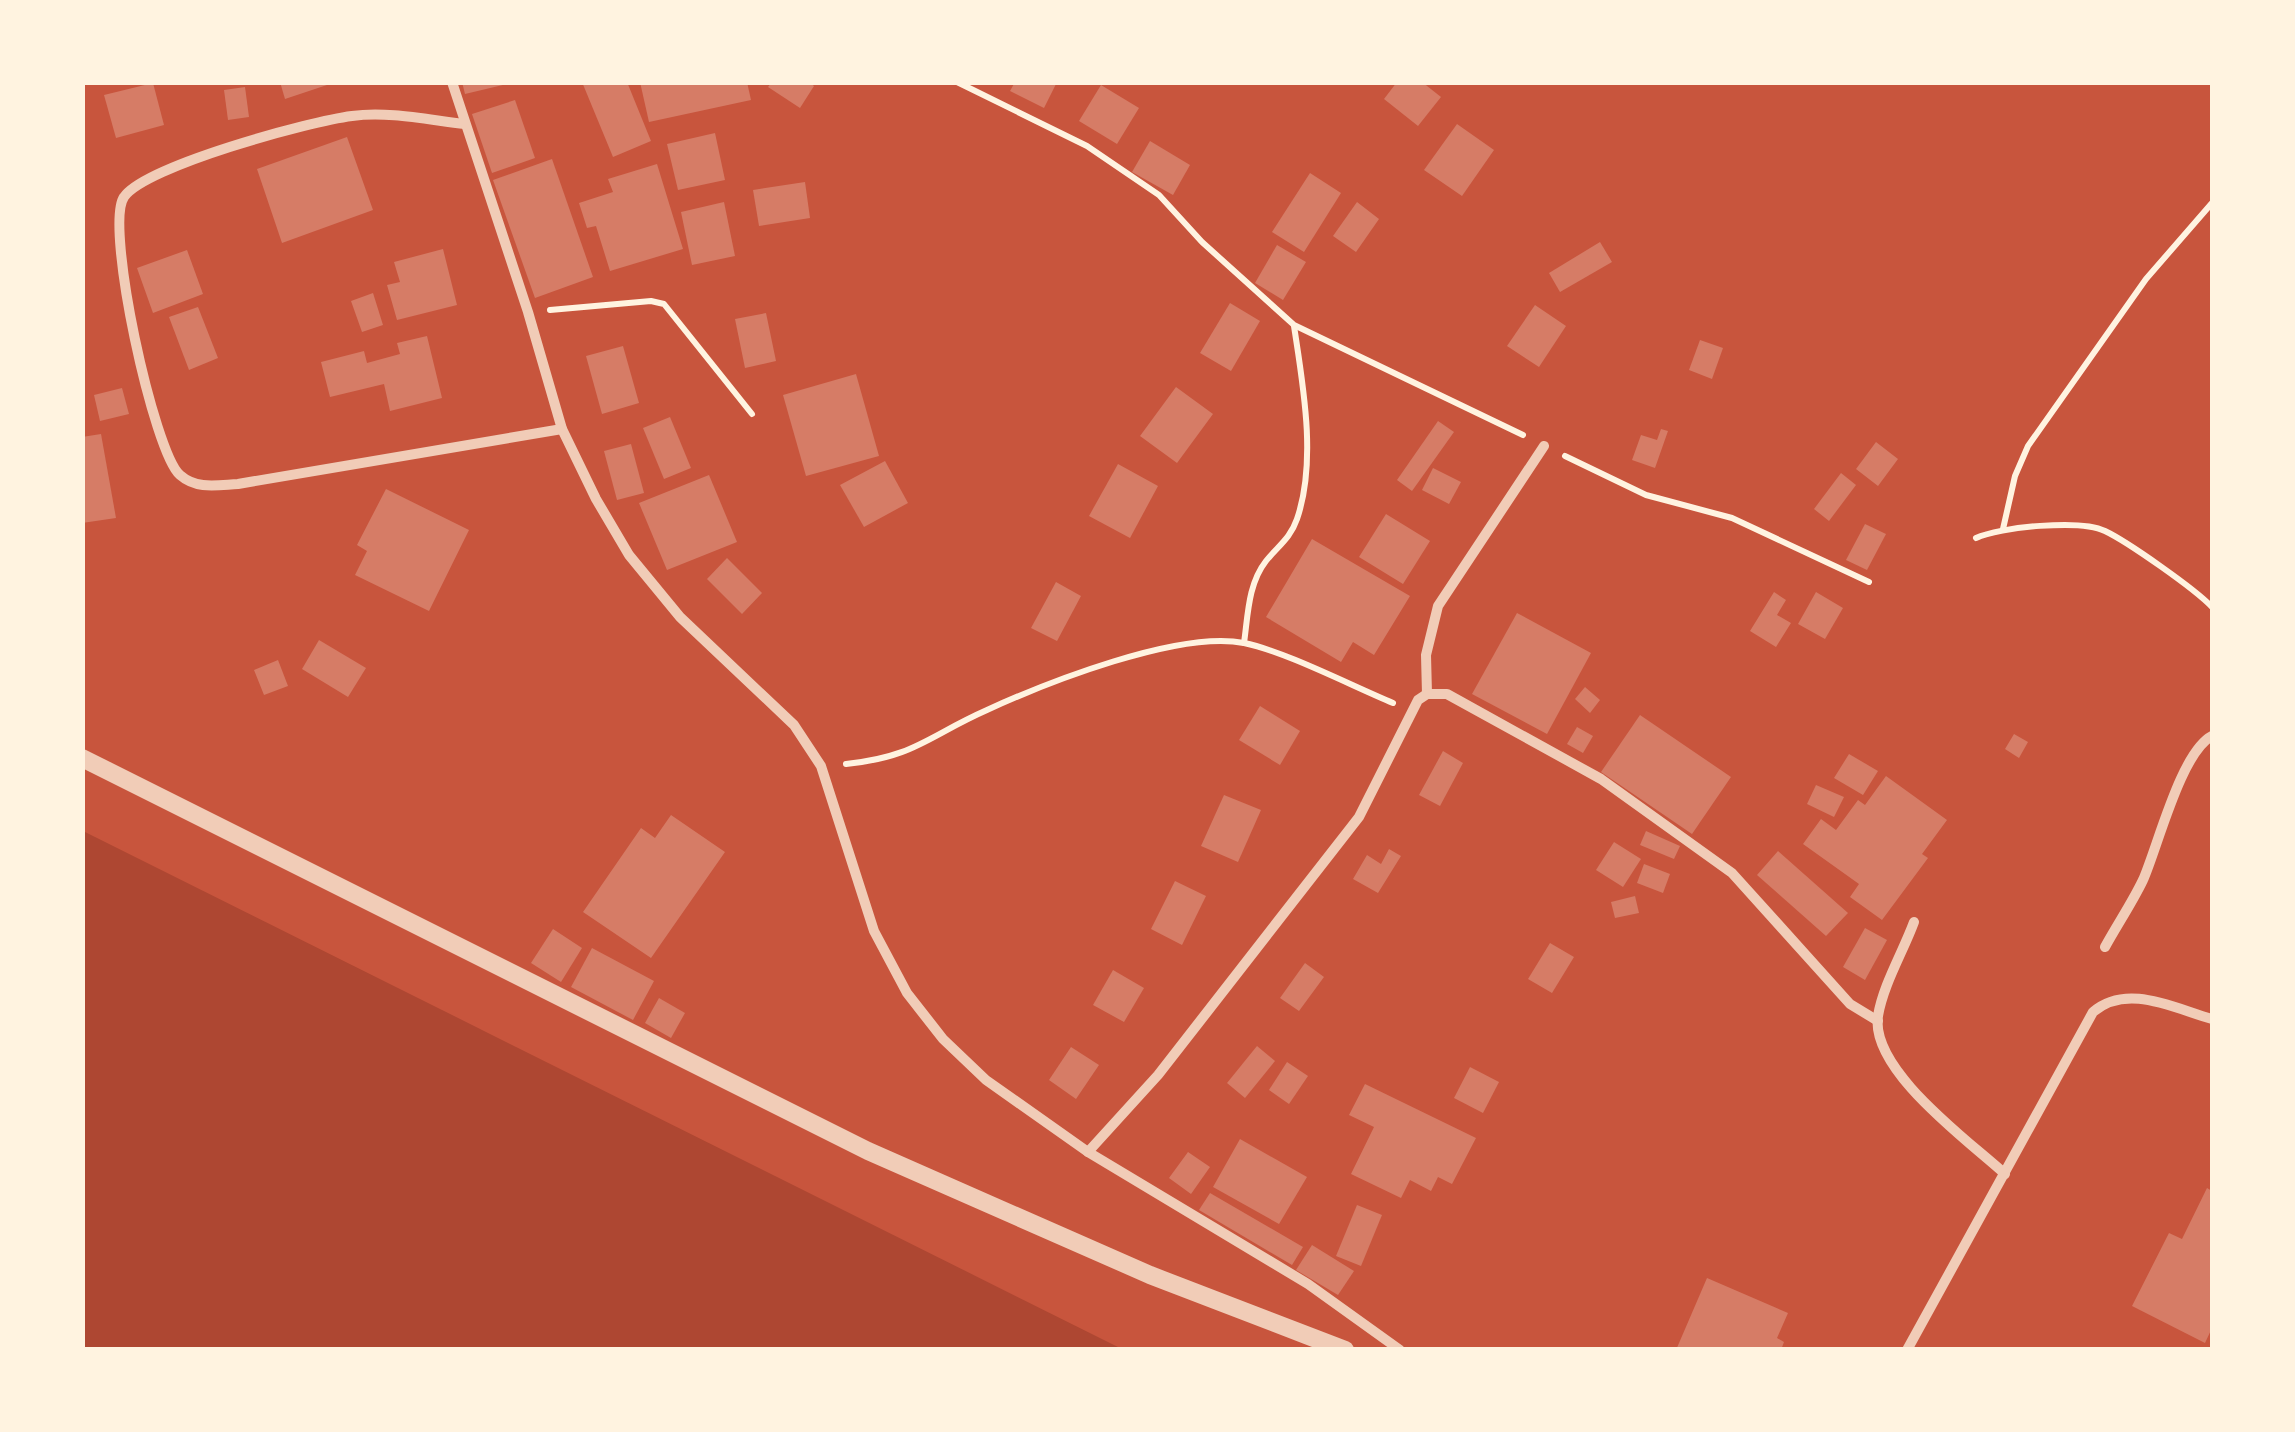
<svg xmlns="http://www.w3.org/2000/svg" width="2295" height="1432" font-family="'Public Sans',sans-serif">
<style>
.green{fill:#ae4732}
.building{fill:#d67c66}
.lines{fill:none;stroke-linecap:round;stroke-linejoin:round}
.path{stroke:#fff3e0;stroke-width:6}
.minor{stroke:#f1ccb7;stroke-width:10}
.tertiary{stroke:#f1ccb7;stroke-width:18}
</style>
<rect width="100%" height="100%" fill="#c8553d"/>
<polygon class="green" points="82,831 83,831 1122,1349 83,1349"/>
<g class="building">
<polygon points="280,82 333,82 333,83 285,99"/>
<polygon points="462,82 507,82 507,84 465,94"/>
<polygon points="582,82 627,82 651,141 613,157"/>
<polygon points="640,82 747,82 751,100 649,122"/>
<polygon points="772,82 809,82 814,86 800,108 768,87"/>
<polygon points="1015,82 1057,82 1044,108 1010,91"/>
<polygon points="1397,82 1422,82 1441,97 1418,126 1384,99"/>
<polygon points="153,83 164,125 116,138 104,95"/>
<polygon points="1101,85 1139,108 1117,144 1079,121"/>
<polygon points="245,87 249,117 228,120 224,90"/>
<polygon points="515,100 535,158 492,173 472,114"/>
<polygon points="1457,124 1494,150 1462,196 1424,170"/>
<polygon points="715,133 725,180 678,190 667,144"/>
<polygon points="347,137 373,210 282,243 257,169"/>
<polygon points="1150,141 1190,165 1173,195 1132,172"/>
<polygon points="552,159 593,277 535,298 493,180"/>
<polygon points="657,164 683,249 610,271 596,226 587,228 579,203 613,192 608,179"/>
<polygon points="1310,173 1341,193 1304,252 1272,232"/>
<polygon points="805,182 810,218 759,226 753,190"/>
<polygon points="724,202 735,256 692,265 681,212"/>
<polygon points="1357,202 1379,219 1356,252 1333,236"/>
<polygon points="1600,242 1612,262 1560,292 1549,273"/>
<polygon points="1277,245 1306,262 1283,300 1255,283"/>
<polygon points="443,249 457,305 397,320 387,285 400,282 394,262"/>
<polygon points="187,250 203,294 153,313 137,268"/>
<polygon points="373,293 383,325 362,332 351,301"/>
<polygon points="1230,303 1260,321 1231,371 1200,353"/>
<polygon points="1535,305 1566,326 1539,367 1507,346"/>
<polygon points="198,307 218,358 189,370 169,317"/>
<polygon points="766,313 776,361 745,368 735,319"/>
<polygon points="427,336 442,398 390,411 384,384 330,397 321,362 364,351 367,363 400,354 397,343"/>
<polygon points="1700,340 1723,348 1712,379 1689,370"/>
<polygon points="623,346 639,403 602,414 586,356"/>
<polygon points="856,374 879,456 806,476 783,395"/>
<polygon points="1176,387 1213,414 1177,463 1140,436"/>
<polygon points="122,388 129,414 100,421 94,395"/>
<polygon points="670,417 691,468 664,479 643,428"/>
<polygon points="1438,421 1454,432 1412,491 1397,480"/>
<polygon points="1661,429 1668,431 1655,468 1632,460 1641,435 1657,440"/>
<polygon points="101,434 116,518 82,523 82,437"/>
<polygon points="1876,442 1898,459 1878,486 1856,469"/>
<polygon points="631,444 644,493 617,500 604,451"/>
<polygon points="885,461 908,503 864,527 840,485"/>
<polygon points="1118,464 1158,486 1130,538 1089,516"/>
<polygon points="1433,468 1461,482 1449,504 1422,490"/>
<polygon points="1841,473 1856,485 1829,521 1814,509"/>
<polygon points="709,475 737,542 667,570 639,503"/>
<polygon points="386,489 469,530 429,611 355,575 367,551 357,545"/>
<polygon points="1386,514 1430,541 1403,584 1359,557"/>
<polygon points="1865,524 1886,534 1867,570 1846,560"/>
<polygon points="1312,539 1410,596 1374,655 1353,642 1341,662 1266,617"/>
<polygon points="727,558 762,593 742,614 707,579"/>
<polygon points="1056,582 1081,596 1057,641 1031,628"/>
<polygon points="1774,592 1786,600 1777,615 1791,623 1776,647 1750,631"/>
<polygon points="1816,592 1843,608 1825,639 1798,624"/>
<polygon points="1517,613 1591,653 1547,734 1472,694"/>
<polygon points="319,640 366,668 348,697 302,669"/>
<polygon points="278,660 288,686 264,695 254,670"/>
<polygon points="1585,687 1600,700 1590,713 1575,699"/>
<polygon points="1260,706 1300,731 1280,765 1239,740"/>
<polygon points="1640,715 1731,777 1692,834 1601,772"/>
<polygon points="1577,727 1593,736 1583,753 1567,744"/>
<polygon points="2014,734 2028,742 2019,758 2005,749"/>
<polygon points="1443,751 1463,763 1440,806 1419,795"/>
<polygon points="1849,754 1878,771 1863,795 1834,778"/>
<polygon points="1886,776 1947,820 1922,854 1928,858 1882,920 1850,897 1859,884 1803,844 1821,819 1836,830 1858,800 1865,805"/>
<polygon points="1816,785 1844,797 1834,817 1807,804"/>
<polygon points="1224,795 1261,810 1238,862 1201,846"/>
<polygon points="671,815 725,852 651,958 583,912 641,828 655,838"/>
<polygon points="1646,831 1680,846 1674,859 1640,845"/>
<polygon points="1614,842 1641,859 1623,887 1596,870"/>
<polygon points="1389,849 1401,856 1378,893 1353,879 1367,855 1381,864"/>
<polygon points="1778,851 1848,913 1826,936 1757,875"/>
<polygon points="1644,864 1670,874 1663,893 1637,883"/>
<polygon points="1175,881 1206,896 1182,945 1151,929"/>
<polygon points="1635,896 1639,913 1615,918 1611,902"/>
<polygon points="1865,928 1887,940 1865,980 1843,967"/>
<polygon points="553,929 582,948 561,982 531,963"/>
<polygon points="1550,943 1574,957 1552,993 1528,979"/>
<polygon points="592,948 654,981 633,1020 571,987"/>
<polygon points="1305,963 1324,977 1299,1011 1280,998"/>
<polygon points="1113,970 1144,988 1124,1022 1093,1005"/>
<polygon points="659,998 685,1013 671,1038 645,1023"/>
<polygon points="1257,1046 1275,1061 1245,1098 1227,1083"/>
<polygon points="1071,1047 1099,1065 1076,1099 1049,1080"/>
<polygon points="1287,1062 1308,1076 1289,1104 1269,1090"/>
<polygon points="1470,1067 1499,1082 1483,1113 1454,1098"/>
<polygon points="1365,1084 1476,1138 1452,1184 1438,1177 1431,1191 1410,1180 1401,1198 1351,1174 1374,1127 1349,1115"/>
<polygon points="1240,1139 1307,1177 1279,1224 1213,1187"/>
<polygon points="1188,1152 1210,1167 1191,1194 1169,1178"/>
<polygon points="2207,1188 2212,1191 2212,1328 2205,1343 2132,1306 2169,1233 2182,1239"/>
<polygon points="1210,1193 1303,1247 1292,1265 1199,1210"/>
<polygon points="1357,1205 1382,1215 1361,1266 1336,1256"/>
<polygon points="1312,1245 1354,1271 1338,1295 1296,1270"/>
<polygon points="1707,1278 1788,1313 1777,1338 1784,1342 1781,1350 1676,1350"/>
</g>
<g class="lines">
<g class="path">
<polyline points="957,82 1087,146 1159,195 1202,242 1294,325 1523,435"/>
<polyline points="550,310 651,301 664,304 752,414"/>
<polyline points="1565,456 1646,495 1732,518 1869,582"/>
<polyline points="2003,529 2015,476 2028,446 2146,279 2212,203"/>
<path d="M1976,538C1999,527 2081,519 2105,531C2128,542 2195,589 2212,607"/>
<path d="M1244,643C1248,615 1248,584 1266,561C1279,545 1290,539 1297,519C1317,461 1303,385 1294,326"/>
<path d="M846,764C915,757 928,736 987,710C1046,683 1179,630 1244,643C1284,651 1352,686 1393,703"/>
</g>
<g class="minor">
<polyline points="452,82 528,312 562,429 596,499 629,555 680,617 794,725 821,766 874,931 907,993 943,1039 986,1080 1088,1152 1308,1284 1400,1350"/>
<path d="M465,124C429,120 388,111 352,116C311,121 145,166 124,197C104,225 154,453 180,475C197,490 218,485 238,484L562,429"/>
<polyline points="1427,694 1426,655 1438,606 1544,446"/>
<path d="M1914,922C1903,952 1883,985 1878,1016C1870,1070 1969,1141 2005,1174"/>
<path d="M2105,947C2117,925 2132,903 2143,880C2158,846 2181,752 2212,736"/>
<polyline points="1088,1152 1158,1075 1359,817 1418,700 1427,694 1447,694 1601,779 1732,873 1850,1004 1878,1021"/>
<path d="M1907,1350L2093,1012C2127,983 2173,1008 2212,1019"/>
</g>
<polyline class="tertiary" points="82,758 868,1151 1150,1275 1345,1350"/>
</g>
<rect width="2295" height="1432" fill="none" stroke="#fff3e0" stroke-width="170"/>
</svg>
